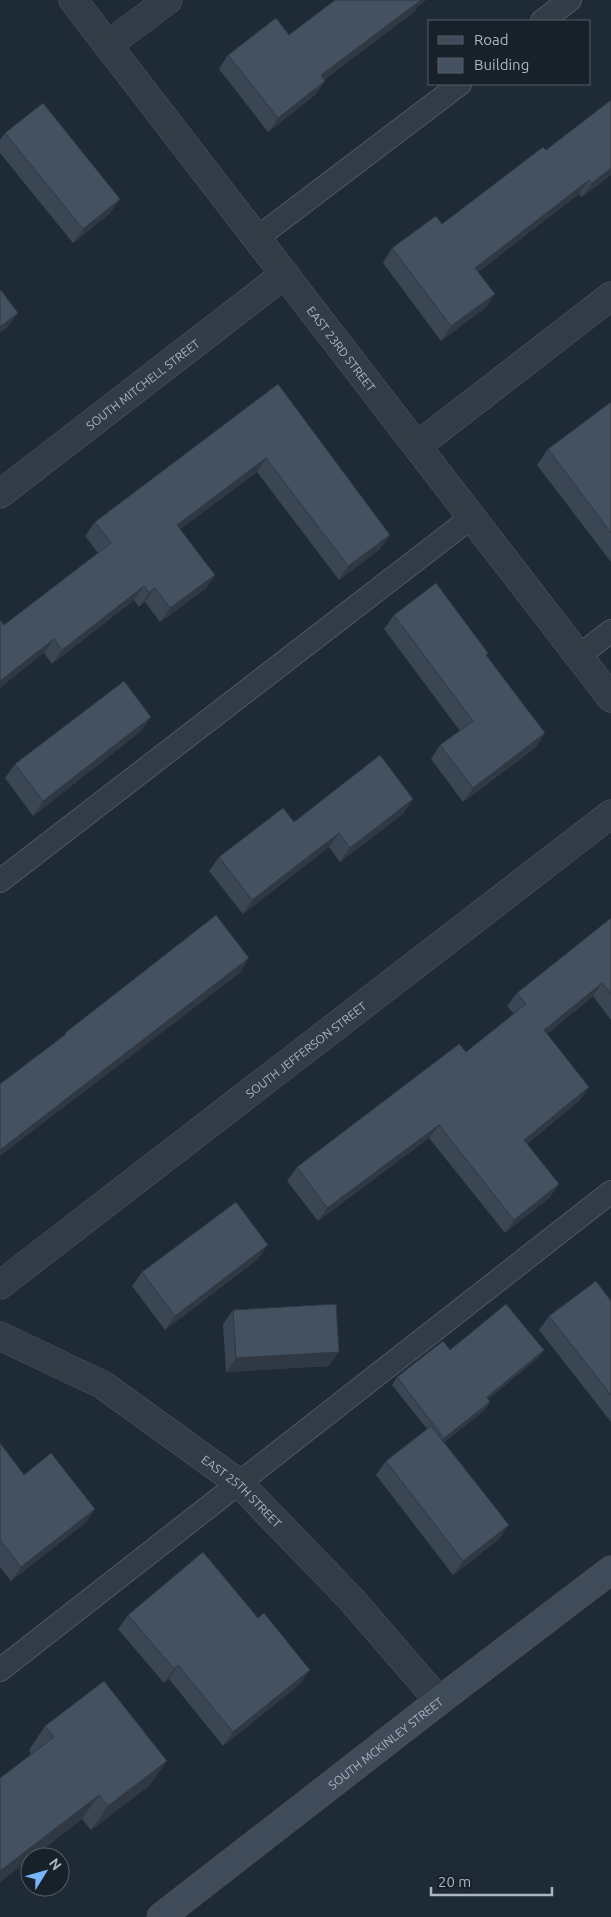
<svg xmlns="http://www.w3.org/2000/svg" width="611" height="1917" font-family="Ubuntu,sans-serif">
<style>
.lines{fill:none;stroke-linecap:round;stroke-linejoin:round}
.lane-casing{stroke:#4f5965;stroke-width:24}
.street-casing{stroke:#4f5965;stroke-width:29}
.secondary-casing{stroke:#4f5965;stroke-width:29}
.lane{stroke:#323c46;stroke-width:22}
.street{stroke:#323c46;stroke-width:28}
.secondary{stroke:#404b59;stroke-width:28}
.wall{fill:#3a4653}
.shaded-wall{fill:#303943}
.building{fill:#445160;stroke:#303943}
.labels{text-anchor:middle;dominant-baseline:central;stroke-width:4.5;stroke-linejoin:round;paint-order:stroke}
.street-label{font-size:12px;fill:#abb6c4;stroke:#18212a}
</style>
<rect width="100%" height="100%" fill="#1e2a36"/>
<g class="lines">
<defs>
<g id="lane">
<polyline points="542,21 570,0"/>
<polyline points="257,238 460,84"/>
<polyline points="579,656 611,631"/>
<polyline points="0,881 472,517"/>
<polyline points="0,1670 611,1192"/>
</g>
<g id="street">
<path id="s1" d="M73,0L611,698"/>
<polyline points="108,45 168,0"/>
<polyline points="417,446 611,296"/>
<path id="s2" d="M0,494L285,274"/>
<path id="s3" d="M0,1285L611,814"/>
<path id="s4" d="M0,1336L103,1385L240,1484L351,1599L439,1701"/>
</g>
<g id="secondary">
<path id="s5" d="M161,1917L439,1701L611,1570"/>
</g>
</defs>
<use href="#lane" class="lane-casing"/>
<use href="#street" class="street-casing"/>
<use href="#secondary" class="secondary-casing"/>
<use href="#lane" class="lane"/>
<use href="#street" class="street"/>
<use href="#secondary" class="secondary"/>
</g>
<g class="wall">
<polygon points="335,0 426,0 418,6 415,11 324,80 325,81 315,95 268,132 219,69 228,55 289,35"/>
<polygon points="5,133 120,199 110,213 73,243 0,153 0,140"/>
<polygon points="546,150 611,175 582,197 579,194 478,272 495,294 485,308 441,341 383,263 392,248 442,224"/>
<polygon points="278,384 380,549 339,580 257,472 180,529 215,575 205,589 160,622 145,602 139,607 134,600 52,664 44,653 4,625 98,553 85,536 95,522"/>
<polygon points="611,402 611,562 537,465 548,449"/>
<polygon points="394,615 488,653 486,656 545,733 535,748 463,802 431,759 440,745 460,731 384,629"/>
<polygon points="141,731 33,816 5,778 15,764"/>
<polygon points="404,813 340,862 329,847 243,914 209,871 219,857 294,822"/>
<polygon points="611,918 611,1020 593,996 547,1034 589,1087 580,1100 527,1144 559,1184 550,1197 505,1233 429,1138 318,1221 287,1181 297,1167 466,1052 514,1014 507,1006 517,993"/>
<polygon points="258,1259 165,1330 132,1286 142,1272"/>
<polygon points="611,1301 611,1422 539,1330 549,1316"/>
<polygon points="233,1310 329,1366 226,1372 223,1324"/>
<polygon points="544,1350 538,1358 488,1399 485,1410 444,1442 509,1525 499,1539 453,1575 376,1475 386,1461 427,1429 392,1385 397,1377"/>
<polygon points="0,1443 24,1475 95,1509 85,1523 11,1581 0,1567"/>
<polygon points="128,1615 300,1684 223,1746 169,1679 164,1683 118,1629"/>
<polygon points="45,1726 150,1785 91,1830 82,1819 33,1857 30,1857 30,1859 0,1882 31,1754 29,1750"/>
</g>
<g class="shaded-wall">
<polygon points="420,0 426,0 418,6 415,11 311,89 321,75"/>
<polygon points="325,81 315,95 268,132 278,118"/>
<polygon points="611,168 611,175 582,197 592,183"/>
<polygon points="589,180 579,194 465,282 475,268"/>
<polygon points="120,199 110,213 73,243 83,229"/>
<polygon points="495,294 485,308 441,341 451,326"/>
<polygon points="18,313 8,327 0,333 0,327"/>
<polygon points="266,458 257,472 167,539 177,525"/>
<polygon points="390,535 380,549 339,580 348,566"/>
<polygon points="215,575 205,589 160,622 170,608"/>
<polygon points="144,586 134,600 52,664 62,650"/>
<polygon points="155,588 145,602 139,607 149,593"/>
<polygon points="54,639 44,653 0,688 0,681"/>
<polygon points="151,717 141,731 33,816 43,801"/>
<polygon points="545,733 535,748 463,802 473,788"/>
<polygon points="413,799 404,813 340,862 350,848"/>
<polygon points="339,833 329,847 243,914 252,900"/>
<polygon points="249,958 240,973 0,1156 0,1150"/>
<polygon points="602,983 593,996 535,1044 544,1030"/>
<polygon points="589,1087 580,1100 515,1153 524,1140"/>
<polygon points="439,1125 429,1138 318,1221 327,1208"/>
<polygon points="559,1184 550,1197 505,1233 514,1220"/>
<polygon points="268,1245 258,1259 165,1330 175,1316"/>
<polygon points="544,1350 538,1358 481,1405 487,1397"/>
<polygon points="339,1352 329,1366 226,1372 236,1358"/>
<polygon points="490,1402 485,1410 439,1445 444,1438"/>
<polygon points="95,1509 85,1523 11,1581 21,1567"/>
<polygon points="509,1525 499,1539 453,1575 463,1561"/>
<polygon points="178,1665 169,1679 164,1683 174,1669"/>
<polygon points="310,1670 300,1684 223,1746 233,1732"/>
<polygon points="167,1761 150,1785 91,1830 108,1806"/>
<polygon points="99,1795 82,1819 33,1857 30,1857 30,1859 0,1882 0,1871"/>
</g>
<g class="building">
<polygon points="335,0 421,0 321,75 325,81 278,118 228,55 276,18 289,35"/>
<polygon points="611,100 611,168 592,183 589,180 475,268 495,294 451,326 392,248 436,216 442,224 543,147 546,150"/>
<polygon points="43,103 120,199 83,229 5,133"/>
<polygon points="0,289 18,313 0,327"/>
<polygon points="278,384 390,535 348,566 266,458 177,525 215,575 170,608 155,588 149,593 144,586 62,650 54,639 0,681 0,620 4,625 111,543 95,522"/>
<polygon points="611,402 611,533 548,449"/>
<polygon points="436,583 488,653 486,655 545,733 473,788 440,745 473,721 394,615"/>
<polygon points="124,681 151,717 43,801 15,764"/>
<polygon points="380,755 413,799 350,848 339,833 252,900 219,857 283,808 294,822"/>
<polygon points="216,915 249,958 0,1150 0,1084 66,1034 65,1033"/>
<polygon points="611,918 611,994 602,983 544,1030 589,1087 524,1140 559,1184 514,1220 439,1125 327,1208 297,1167 459,1044 466,1052 526,1004 517,993"/>
<polygon points="236,1202 268,1245 175,1316 142,1272"/>
<polygon points="596,1281 611,1301 611,1395 549,1316"/>
<polygon points="336,1304 339,1352 236,1358 233,1310"/>
<polygon points="506,1304 544,1350 487,1397 490,1402 444,1438 397,1377 443,1341 450,1350"/>
<polygon points="431,1426 509,1525 463,1561 386,1461"/>
<polygon points="0,1443 24,1475 51,1453 95,1509 21,1567 0,1540"/>
<polygon points="203,1552 258,1618 264,1613 310,1670 233,1732 178,1665 174,1669 128,1615"/>
<polygon points="104,1681 167,1761 108,1806 99,1795 0,1871 0,1778 54,1737 45,1726"/>
</g>
<g class="labels">
<g class="street-label">
<text stroke="none"><textPath href="#s1" startOffset="440">EAST 23RD STREET</textPath></text>
<text stroke="none"><textPath href="#s2" startOffset="180">SOUTH MITCHELL STREET</textPath></text>
<text stroke="none"><textPath href="#s3" startOffset="386">SOUTH JEFFERSON STREET</textPath></text>
<text stroke="none"><textPath href="#s4" startOffset="289">EAST 25TH STREET</textPath></text>
<text stroke="none"><textPath href="#s5" startOffset="284">SOUTH MCKINLEY STREET</textPath></text>
</g>
</g>
<rect x="428" y="20" width="162" height="65" fill="#18212a" stroke="#535d68"/>
<rect x="438" y="36" width="25" height="8" fill="#404b59" stroke="#535d68"/>
<text x="474" y="45" font-size="15" fill="#abb6c4">Road</text>
<rect x="438" y="58" width="25" height="15" fill="#445160" stroke="#535d68"/>
<text x="474" y="70" font-size="15" fill="#abb6c4">Building</text>
<g transform="translate(45 1872) rotate(53)"><circle r="24" fill="#18212a" stroke="#535d68"/>
<path d="M0-4L9 19L0 12L-9 19Z" fill="#7ab4fa"/>
<text y="-8" font-size="14" font-weight="bold" text-anchor="middle" fill="#abb6c4">N</text>
</g>
<path d="M431 1887v8h121v-8" fill="none" stroke="#abb6c4" stroke-width="2.5"/>
<text x="438" y="1887" font-size="15" fill="#abb6c4" stroke="#18212a" stroke-width="4" paint-order="stroke">20 m</text>
</svg>
